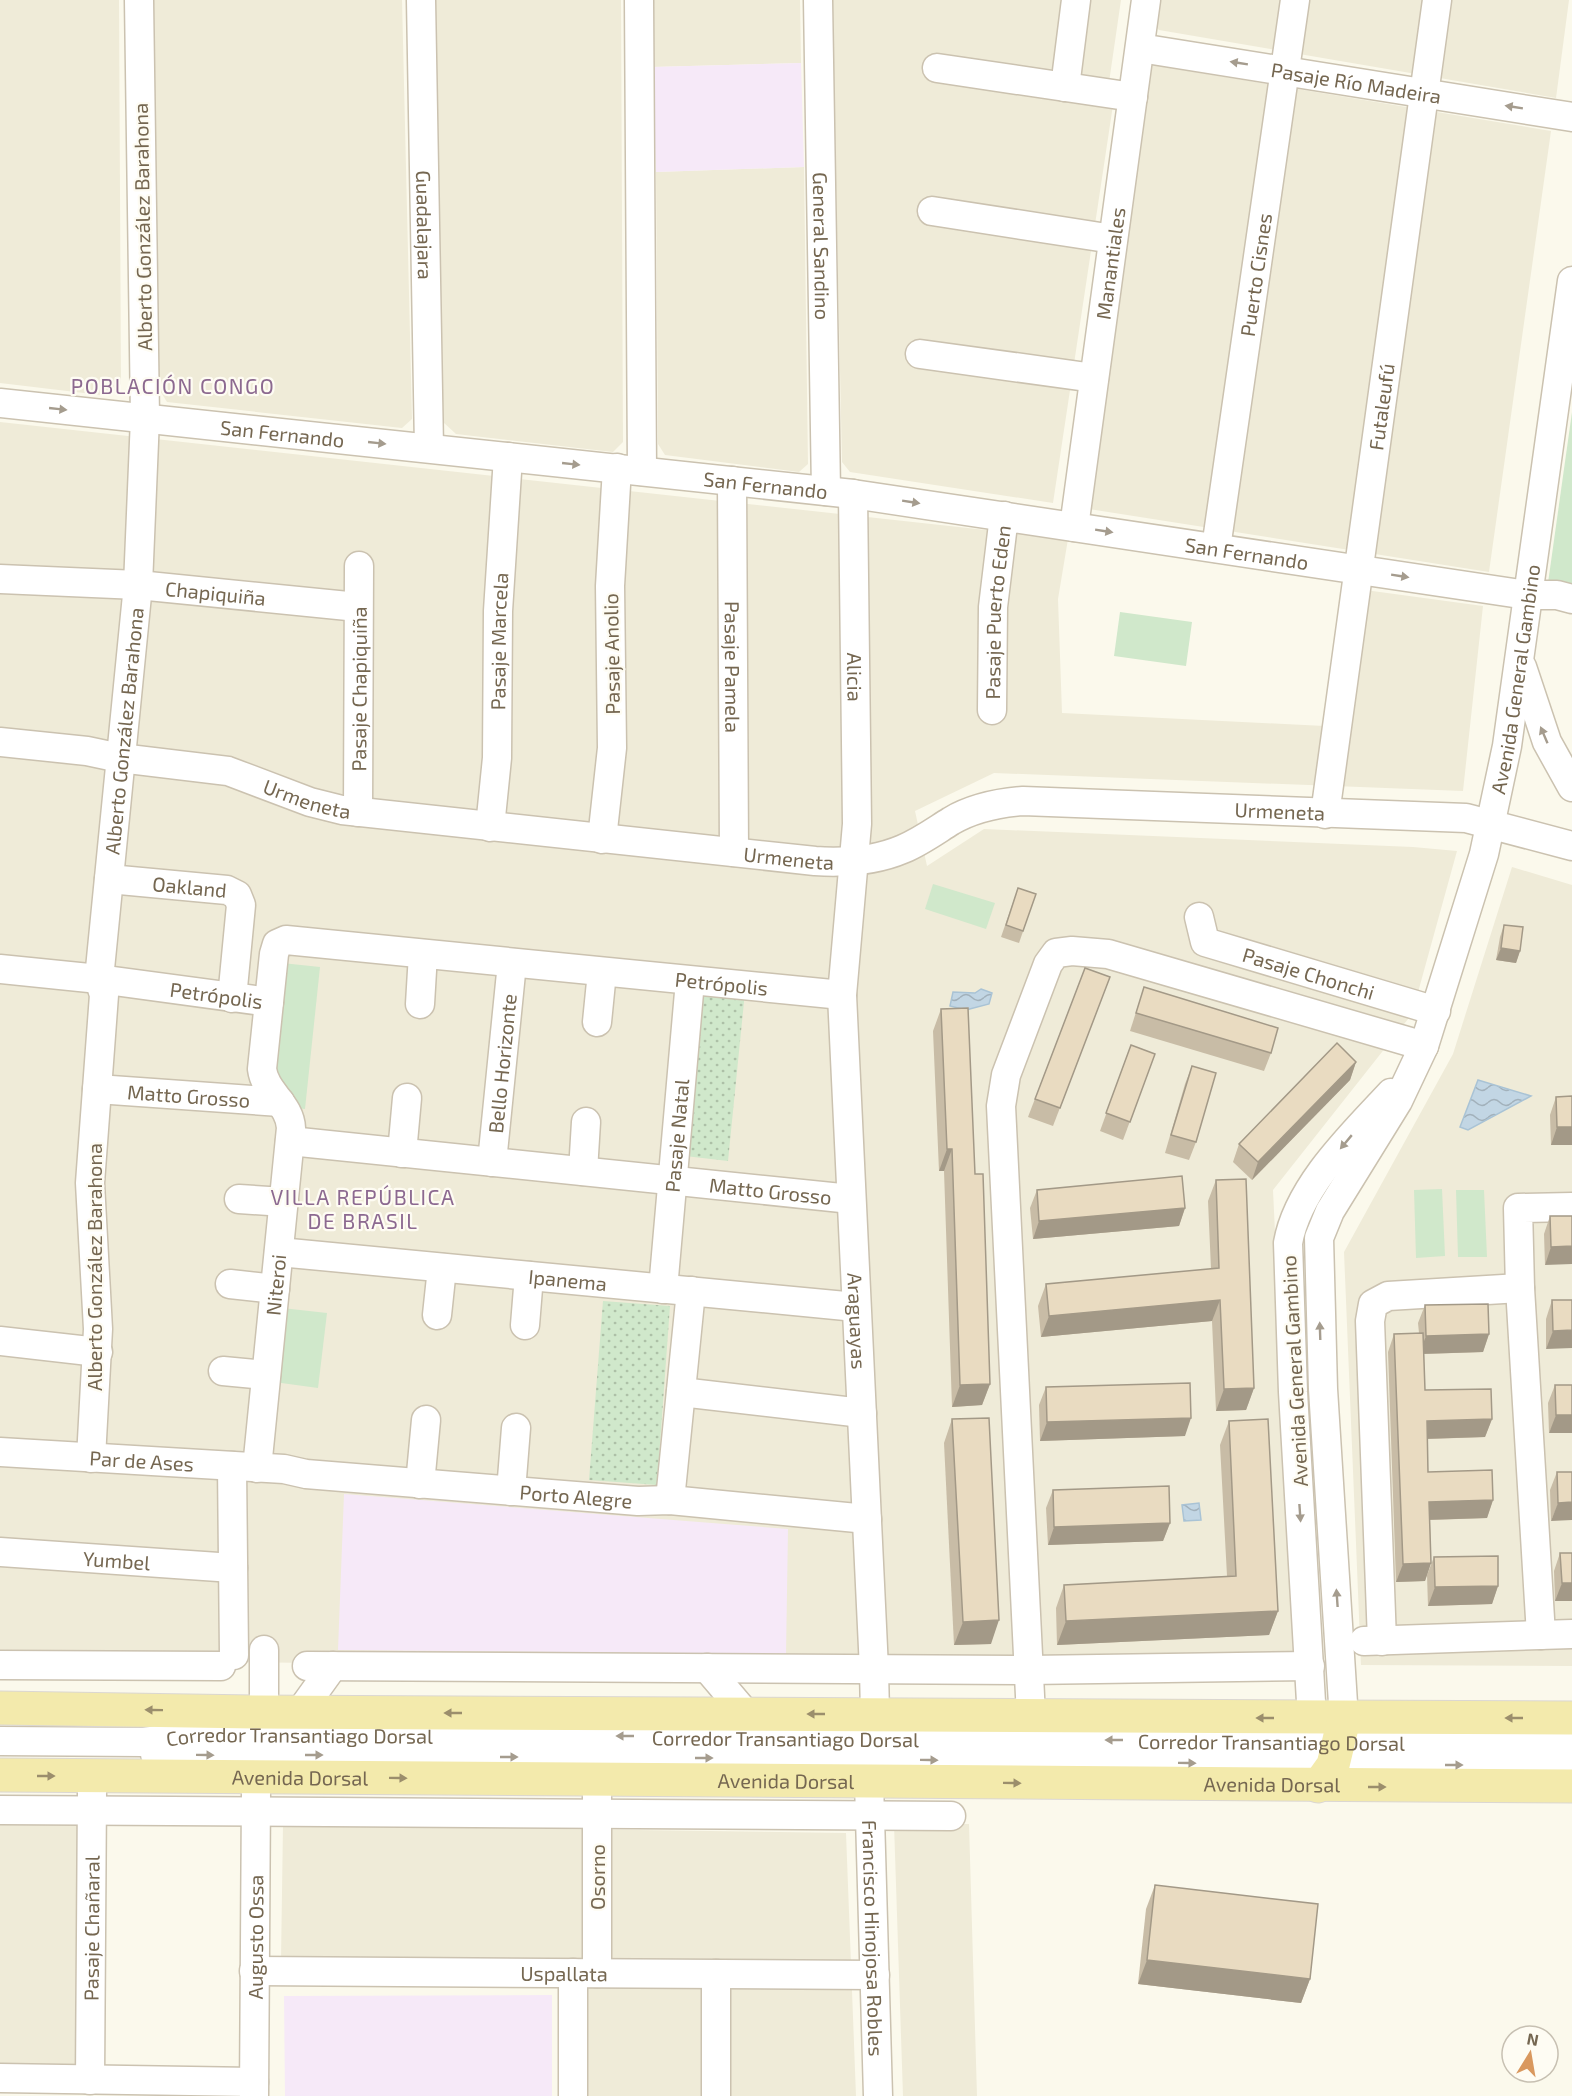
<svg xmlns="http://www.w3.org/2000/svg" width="1572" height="2096" font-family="'Exo 2',sans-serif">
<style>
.residential{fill:#efebd8}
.education{fill:#f6e9f8}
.grass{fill:#d0e8cb}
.park{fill:url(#park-dots)}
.water{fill:url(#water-waves);stroke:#a9c3d5;stroke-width:1.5}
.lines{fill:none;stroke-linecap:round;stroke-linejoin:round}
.minor-casing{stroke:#cbc2b0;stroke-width:31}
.major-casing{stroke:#dbd7d2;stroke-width:35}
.minor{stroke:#fff;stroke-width:28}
.major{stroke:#f3eaac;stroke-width:33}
.wall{fill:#c8bca6}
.shaded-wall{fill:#a39987}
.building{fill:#e9dbc1;stroke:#a39987;stroke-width:1.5}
.oneway{fill:#a59c8e}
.oneway2{fill:#9b8e6c}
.labels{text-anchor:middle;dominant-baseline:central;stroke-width:4.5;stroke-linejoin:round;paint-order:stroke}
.street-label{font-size:20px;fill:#756751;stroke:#fefcf3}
.neighbourhood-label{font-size:21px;letter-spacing:1.5px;fill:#8c6990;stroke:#fefcf3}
</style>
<defs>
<pattern id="park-dots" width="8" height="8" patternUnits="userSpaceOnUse" patternTransform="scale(1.5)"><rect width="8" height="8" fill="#d0e8cb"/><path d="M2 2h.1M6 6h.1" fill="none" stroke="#adc0a7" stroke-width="1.8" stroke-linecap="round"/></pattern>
<pattern id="water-waves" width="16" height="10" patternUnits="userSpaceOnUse" patternTransform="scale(1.5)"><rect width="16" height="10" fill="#c2d6e4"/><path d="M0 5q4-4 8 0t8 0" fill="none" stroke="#a2b1bb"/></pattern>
</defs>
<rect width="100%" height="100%" fill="#fbf9ec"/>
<g class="residential">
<polygon points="0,0 119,0 121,384 109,396 0,383"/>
<polygon points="152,0 402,0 412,419 402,428 167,402 159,389"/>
<polygon points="434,0 621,0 623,442 613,452 456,434 443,422"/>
<polygon points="651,0 800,0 801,63 652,67"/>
<polygon points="832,0 1121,0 1106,103 1113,105 1053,503 850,472 842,462"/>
<polygon points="1156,0 1569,0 1556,98 1159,30 1152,23"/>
<polygon points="1152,65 1551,131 1489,572 1089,509"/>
<polygon points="804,167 808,464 799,472 665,455 658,444 656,172"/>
<polygon points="0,422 1068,539 1058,599 1062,713 1344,727 1365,590 1483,606 1463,791 994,773 915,811 927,866 984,829 1413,847 1457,851 1412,1014 1273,1190 1295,1659 707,1668 0,1659"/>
<polygon points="1512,867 1572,885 1572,1666 1361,1665 1344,1252 1453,1054"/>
<polygon points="0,1822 78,1823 79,2069 0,2068"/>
<polygon points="894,1824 969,1824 977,2096 903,2096"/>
<polygon points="283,1825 846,1833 856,2096 579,2096 578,1963 281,1960"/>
</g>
<g class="education">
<polygon points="801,63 804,167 656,172 652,67"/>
<polygon points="344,1494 788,1529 786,1654 338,1650"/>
<polygon points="552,1995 552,2096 285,2096 284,1996"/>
</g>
<g class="grass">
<polygon points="1572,412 1572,586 1548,583"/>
<polygon points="1120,612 1192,622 1186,666 1114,656"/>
<polygon points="933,884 995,903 986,929 925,909"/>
<polygon points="282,963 320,967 305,1109 267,1105"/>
<polygon points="1442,1189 1445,1256 1416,1258 1414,1190"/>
<polygon points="1456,1190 1484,1190 1487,1257 1458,1257"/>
<polygon points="282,1308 327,1313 318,1388 274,1382"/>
</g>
<g class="park">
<polygon points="702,988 745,992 728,1161 685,1156"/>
<polygon points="603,1301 670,1306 657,1485 589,1480"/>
</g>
<g class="water">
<polygon points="981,989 992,993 989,1004 966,1010 950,1006 953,992 975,993"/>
<polygon points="1478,1080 1531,1096 1468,1130 1460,1127"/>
<polygon points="1199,1503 1201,1520 1184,1521 1182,1505"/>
</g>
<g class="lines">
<defs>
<g id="minor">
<path id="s1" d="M421,0L429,448"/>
<polyline points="639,0 642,471"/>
<path id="s2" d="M818,0L826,491"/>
<path id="s3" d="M1140,48L1572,117"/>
<polyline points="937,68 1133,97"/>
<polyline points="1065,87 1076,0"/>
<polyline points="932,211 1113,239"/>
<polyline points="920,354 1094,378"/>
<path id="s4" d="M0,403L853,494L1527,595H1557L1572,599"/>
<path id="s5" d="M732,481L734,852"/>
<path id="s6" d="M853,494L857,824L842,995L874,1669L875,1715L869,1782L878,2096"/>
<path id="s7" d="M1074,527L1146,0"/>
<path id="s8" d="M1216,548L1295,0"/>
<path id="s9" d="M0,579L138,585L358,607"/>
<polyline points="1522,667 1547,742 1572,787"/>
<path id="s10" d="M992,710L993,607L1004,516"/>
<path id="s11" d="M0,742L87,751L120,758L228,771L310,802L342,810L815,861C845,863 875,861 903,849C920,842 935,831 951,821C973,808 997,803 1023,801L1466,818L1572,846"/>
<path id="s12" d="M358,812L359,566"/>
<path id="s13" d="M1325,814L1437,0"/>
<path id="s14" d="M490,827L497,758L498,611L508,457"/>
<polyline points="602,839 612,748 610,586 617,468"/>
<path id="s15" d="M109,879L227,890L237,895L241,905L232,998"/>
<path id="s16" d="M1199,917L1205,942L1436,1011"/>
<path id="s17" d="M0,969L99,979L269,1002"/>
<polyline points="420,1004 423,954"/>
<polyline points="597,1022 602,972"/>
<path id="s18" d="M97,1089L280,1102"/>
<path id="s19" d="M290,1141L851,1199"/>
<polyline points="402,1153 407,1098"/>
<path id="s20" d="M492,1162L512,963"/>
<polyline points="583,1171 586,1122"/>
<polyline points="239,1199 284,1202"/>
<path id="s21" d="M279,1252L856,1307"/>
<polyline points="230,1284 275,1289"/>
<path id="s22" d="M663,1289L690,981"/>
<polyline points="437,1315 442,1268"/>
<polyline points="525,1325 529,1276"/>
<polyline points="0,1341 98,1352"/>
<polyline points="223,1371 266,1375"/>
<polyline points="681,1392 862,1413"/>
<path id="s23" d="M0,1452L284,1469L306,1474L638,1501L670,1500L867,1519"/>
<path id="s24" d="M91,1458L98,1329L90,1183L104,995L99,979L138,585L145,418L139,0"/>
<polyline points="232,1466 234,1655"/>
<path id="s25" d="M257,1468L291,1128C290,1104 265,1093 262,1069L274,954L277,944L286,940L842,995"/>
<polyline points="420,1484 426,1420"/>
<polyline points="511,1491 516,1428"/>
<polyline points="670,1500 691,1291"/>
<path id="s26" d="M0,1552L233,1568"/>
<polyline points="1541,1635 1520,1288 1518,1208 1572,1207"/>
<polyline points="1364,1641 1572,1634"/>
<polyline points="1382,1641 1370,1321 1373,1304 1388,1296 1520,1288"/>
<polyline points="264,1650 264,1712"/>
<polyline points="0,1665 221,1666"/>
<polyline points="307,1666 1029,1670 1310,1666"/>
<polyline points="707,1668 746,1714"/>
<polyline points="300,1712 333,1666"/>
<polyline points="1031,1716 1001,1106 1006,1075 1048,964 1056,953 1072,951 1108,954 1424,1046"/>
<path d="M1312,1719L1293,1392L1288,1243C1298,1186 1353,1134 1391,1093"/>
<path id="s27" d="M1344,1719L1323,1389L1319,1238L1330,1211L1398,1101L1424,1046L1484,854L1507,746L1572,281"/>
<path id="s28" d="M0,1741L143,1742L198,1734L1572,1744"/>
<polyline points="155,1754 1572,1766"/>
<polyline points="0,1810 951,1816"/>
<path id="s29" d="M254,1971L875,1975"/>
<polyline points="597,1973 597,1795"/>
<polyline points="0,2078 254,2082"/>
<path id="s30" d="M90,2080L92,1791"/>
<path id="s31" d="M254,2096L256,1792"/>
<polyline points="573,2096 573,1973"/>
<polyline points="716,2096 716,1974"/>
</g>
<g id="major">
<polyline points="0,1708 254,1712 1572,1718"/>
<path id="s32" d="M0,1775L1572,1786"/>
<polyline points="1318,1786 1333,1765 1344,1719"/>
</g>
</defs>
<use href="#minor" class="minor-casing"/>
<use href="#major" class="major-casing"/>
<use href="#minor" class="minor"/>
<use href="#major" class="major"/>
</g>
<g class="wall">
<polygon points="1018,888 1036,894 1019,943 1001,937"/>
<polygon points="1504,925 1520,951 1516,963 1496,960 1500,937"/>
<polygon points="1085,968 1110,977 1053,1126 1028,1117"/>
<polygon points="1144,987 1271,1053 1264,1071 1130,1031"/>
<polygon points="941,1009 975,1174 990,1384 982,1405 952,1407 944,1171 939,1171 933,1031"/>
<polygon points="1131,1045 1155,1054 1123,1140 1100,1131"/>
<polygon points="1356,1062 1350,1080 1252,1180 1233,1162 1239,1144"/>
<polygon points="1192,1066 1196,1142 1189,1160 1165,1153 1185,1084"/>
<polygon points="1572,1096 1572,1145 1551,1145 1550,1115 1556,1097"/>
<polygon points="1216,1180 1254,1388 1246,1410 1216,1411 1212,1321 1041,1337 1038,1306 1046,1284 1211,1269 1208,1201"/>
<polygon points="1037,1190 1185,1208 1179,1226 1033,1239 1030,1208"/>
<polygon points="1550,1216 1572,1216 1545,1265 1544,1234"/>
<polygon points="1552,1300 1572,1300 1546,1349 1546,1319"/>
<polygon points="1425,1305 1489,1334 1483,1352 1424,1354 1425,1390 1492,1419 1485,1437 1428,1439 1428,1472 1493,1500 1487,1518 1430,1520 1431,1563 1425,1581 1396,1582 1388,1352 1394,1334 1419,1333 1418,1323"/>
<polygon points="1555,1385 1572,1385 1549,1433 1548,1403"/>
<polygon points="1046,1387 1185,1436 1040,1441 1039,1405"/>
<polygon points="952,1419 991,1644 954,1645 944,1443"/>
<polygon points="1229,1421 1278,1611 1269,1635 1057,1645 1056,1608 1064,1585 1227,1576 1220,1445"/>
<polygon points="1557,1472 1572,1472 1551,1521 1550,1490"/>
<polygon points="1053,1490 1170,1523 1163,1541 1048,1545 1046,1508"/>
<polygon points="1560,1553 1572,1601 1555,1601 1554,1571"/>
<polygon points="1434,1557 1498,1586 1492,1604 1428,1606 1427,1575"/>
<polygon points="1155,1885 1310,1979 1301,2003 1138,1984 1146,1909"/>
</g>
<g class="shaded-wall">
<polygon points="1501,948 1520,951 1516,963 1496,960"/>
<polygon points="1356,1062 1350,1080 1252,1180 1258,1162"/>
<polygon points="1557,1127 1572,1127 1572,1145 1551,1145"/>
<polygon points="947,1149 952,1149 944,1171 939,1171"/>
<polygon points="1185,1208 1179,1226 1033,1239 1039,1221"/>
<polygon points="1572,1246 1572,1264 1545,1265 1551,1247"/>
<polygon points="1220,1300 1212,1321 1041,1337 1049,1316"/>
<polygon points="1572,1330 1572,1348 1546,1349 1553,1331"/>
<polygon points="1489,1334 1483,1352 1419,1354 1426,1336"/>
<polygon points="990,1384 982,1405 952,1407 960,1385"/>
<polygon points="1254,1388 1246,1410 1216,1411 1224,1389"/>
<polygon points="1556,1415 1572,1415 1572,1433 1549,1433"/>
<polygon points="1191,1418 1185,1436 1040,1441 1047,1422"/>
<polygon points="1492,1419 1485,1437 1421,1439 1427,1421"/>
<polygon points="1493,1500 1487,1518 1423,1520 1429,1502"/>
<polygon points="1572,1502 1572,1520 1551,1521 1558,1503"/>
<polygon points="1170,1523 1163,1541 1048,1545 1054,1527"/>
<polygon points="1431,1563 1425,1581 1396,1582 1403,1564"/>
<polygon points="1562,1583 1572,1583 1572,1601 1555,1601"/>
<polygon points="1498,1586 1492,1604 1428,1606 1435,1587"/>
<polygon points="1278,1611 1269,1635 1057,1645 1066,1621"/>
<polygon points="999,1620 991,1644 954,1645 963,1622"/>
<polygon points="1147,1960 1310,1979 1301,2003 1138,1984"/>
</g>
<g class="building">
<polygon points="1018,888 1036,894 1023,931 1006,925"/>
<polygon points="1504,925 1523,927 1520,951 1501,948"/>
<polygon points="1085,968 1110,977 1060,1108 1035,1099"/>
<polygon points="1144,987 1278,1028 1271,1053 1136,1013"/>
<polygon points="968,1008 975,1174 983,1174 990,1384 960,1385 952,1149 947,1149 941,1009"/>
<polygon points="1337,1043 1356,1062 1258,1162 1239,1144"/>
<polygon points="1131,1045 1155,1054 1130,1122 1106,1113"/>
<polygon points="1192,1066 1216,1073 1196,1142 1171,1135"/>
<polygon points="1572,1096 1572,1127 1557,1127 1556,1097"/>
<polygon points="1182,1176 1185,1208 1039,1221 1037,1190"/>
<polygon points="1246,1179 1254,1388 1224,1389 1220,1300 1049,1316 1046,1284 1219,1268 1216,1180"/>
<polygon points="1550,1216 1572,1216 1572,1246 1551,1247"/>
<polygon points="1552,1300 1572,1300 1572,1330 1553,1331"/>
<polygon points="1488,1304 1489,1334 1426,1336 1425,1305"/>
<polygon points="1423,1333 1425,1390 1491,1389 1492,1419 1427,1421 1428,1472 1492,1470 1493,1500 1429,1502 1431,1563 1403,1564 1394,1334"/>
<polygon points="1190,1383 1191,1418 1047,1422 1046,1387"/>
<polygon points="1555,1385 1572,1385 1572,1415 1556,1415"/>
<polygon points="989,1418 999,1620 963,1622 952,1419"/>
<polygon points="1268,1419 1278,1611 1066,1621 1064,1585 1236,1576 1229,1421"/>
<polygon points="1557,1472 1572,1472 1572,1502 1558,1503"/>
<polygon points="1169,1486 1170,1523 1054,1527 1053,1490"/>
<polygon points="1560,1553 1572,1553 1572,1583 1562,1583"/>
<polygon points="1498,1556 1498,1586 1435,1587 1434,1557"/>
<polygon points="1155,1885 1318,1904 1310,1979 1147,1960"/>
</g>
<defs><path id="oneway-solid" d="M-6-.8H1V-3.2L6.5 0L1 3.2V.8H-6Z" transform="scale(1.5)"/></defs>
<g class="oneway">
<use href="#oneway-solid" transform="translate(1239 63) rotate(-171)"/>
<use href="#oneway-solid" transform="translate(1514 107) rotate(-171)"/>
<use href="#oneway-solid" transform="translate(58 409) rotate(6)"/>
<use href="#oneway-solid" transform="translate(377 443) rotate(6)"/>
<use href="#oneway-solid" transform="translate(571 464) rotate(6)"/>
<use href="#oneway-solid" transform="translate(911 502) rotate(9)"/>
<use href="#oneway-solid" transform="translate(1104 531) rotate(9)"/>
<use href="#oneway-solid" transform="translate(1400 576) rotate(9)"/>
<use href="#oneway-solid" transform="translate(1544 735) rotate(-113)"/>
<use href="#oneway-solid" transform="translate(1346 1142) rotate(130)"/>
<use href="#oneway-solid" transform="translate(1320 1331) rotate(-92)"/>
<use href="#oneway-solid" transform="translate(1300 1513) rotate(86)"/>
<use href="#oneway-solid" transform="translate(1337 1598) rotate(-94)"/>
<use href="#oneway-solid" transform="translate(625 1736) rotate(-180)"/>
<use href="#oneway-solid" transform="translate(1114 1740) rotate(-180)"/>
<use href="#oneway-solid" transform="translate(205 1755) rotate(1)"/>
<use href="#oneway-solid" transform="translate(314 1755)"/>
<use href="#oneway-solid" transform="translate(509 1757)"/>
<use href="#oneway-solid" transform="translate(704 1758)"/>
<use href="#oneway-solid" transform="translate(929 1760) rotate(1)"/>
<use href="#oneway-solid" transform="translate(1187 1763) rotate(1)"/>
<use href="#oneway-solid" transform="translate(1454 1765)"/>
</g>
<g class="oneway2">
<use href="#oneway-solid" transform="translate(154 1710) rotate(-179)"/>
<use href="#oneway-solid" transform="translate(453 1713) rotate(-180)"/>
<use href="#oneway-solid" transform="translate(816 1714) rotate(-180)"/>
<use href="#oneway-solid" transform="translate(1265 1718) rotate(-180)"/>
<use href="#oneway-solid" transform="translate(1514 1718) rotate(180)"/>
<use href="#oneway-solid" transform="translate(46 1776)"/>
<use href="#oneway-solid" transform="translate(398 1778) rotate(1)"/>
<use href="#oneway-solid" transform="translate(1012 1783) rotate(1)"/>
<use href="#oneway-solid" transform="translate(1377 1787)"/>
</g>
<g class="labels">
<g class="street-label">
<text stroke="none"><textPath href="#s3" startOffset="219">Pasaje Río Madeira</textPath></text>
<text stroke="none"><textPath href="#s1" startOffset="225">Guadalajara</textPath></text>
<text transform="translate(142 227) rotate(-91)">Alberto González Barahona</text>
<text stroke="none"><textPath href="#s2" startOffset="246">General Sandino</textPath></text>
<text stroke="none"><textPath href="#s7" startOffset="266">Manantiales</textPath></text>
<text stroke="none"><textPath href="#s8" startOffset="276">Puerto Cisnes</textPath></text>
<text stroke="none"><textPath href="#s13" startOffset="411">Futaleufú</textPath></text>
<text stroke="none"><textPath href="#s4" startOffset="284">San Fernando</textPath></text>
<text stroke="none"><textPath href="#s4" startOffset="770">San Fernando</textPath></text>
<text stroke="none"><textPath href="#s4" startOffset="1256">San Fernando</textPath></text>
<text stroke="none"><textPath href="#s9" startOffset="216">Chapiquiña</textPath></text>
<text stroke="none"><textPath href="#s10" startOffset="98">Pasaje Puerto Eden</textPath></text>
<text stroke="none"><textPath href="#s14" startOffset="186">Pasaje Marcela</textPath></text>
<text transform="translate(611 654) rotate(-91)">Pasaje Anolio</text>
<text stroke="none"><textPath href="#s5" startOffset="186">Pasaje Pamela</textPath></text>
<text stroke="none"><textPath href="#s6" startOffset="183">Alicia</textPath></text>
<text stroke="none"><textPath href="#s27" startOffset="1080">Avenida General Gambino</textPath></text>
<text stroke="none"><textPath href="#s12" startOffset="123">Pasaje Chapiquiña</textPath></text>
<text stroke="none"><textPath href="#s24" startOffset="730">Alberto González Barahona</textPath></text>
<text stroke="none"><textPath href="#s11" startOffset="314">Urmeneta</textPath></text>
<text stroke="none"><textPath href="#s11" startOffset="1304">Urmeneta</textPath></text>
<text stroke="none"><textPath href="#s11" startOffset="800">Urmeneta</textPath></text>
<text stroke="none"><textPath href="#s15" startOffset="81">Oakland</textPath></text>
<text stroke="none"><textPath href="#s16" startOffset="134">Pasaje Chonchi</textPath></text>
<text stroke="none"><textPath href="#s25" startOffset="982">Petrópolis</textPath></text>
<text stroke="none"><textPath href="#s17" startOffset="218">Petrópolis</textPath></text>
<text stroke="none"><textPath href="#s20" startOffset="99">Bello Horizonte</textPath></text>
<text stroke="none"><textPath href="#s18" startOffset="92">Matto Grosso</textPath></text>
<text stroke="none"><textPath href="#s22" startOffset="154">Pasaje Natal</textPath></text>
<text stroke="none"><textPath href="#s19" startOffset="483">Matto Grosso</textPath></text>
<text transform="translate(94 1267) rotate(-90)">Alberto González Barahona</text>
<text stroke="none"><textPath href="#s21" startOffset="290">Ipanema</textPath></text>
<text stroke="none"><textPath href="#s25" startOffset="184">Niteroi</textPath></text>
<text stroke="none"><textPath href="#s6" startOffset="828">Araguayas</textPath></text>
<text transform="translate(1294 1371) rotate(-93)">Avenida General Gambino</text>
<text stroke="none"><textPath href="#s23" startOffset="142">Par de Ases</textPath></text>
<text stroke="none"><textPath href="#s23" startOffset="578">Porto Alegre</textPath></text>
<text stroke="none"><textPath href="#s26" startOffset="117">Yumbel</textPath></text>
<text stroke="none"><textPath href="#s28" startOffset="786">Corredor Transantiago Dorsal</textPath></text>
<text stroke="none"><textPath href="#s28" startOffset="300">Corredor Transantiago Dorsal</textPath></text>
<text stroke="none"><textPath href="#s28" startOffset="1272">Corredor Transantiago Dorsal</textPath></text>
<text stroke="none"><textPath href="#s32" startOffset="300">Avenida Dorsal</textPath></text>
<text stroke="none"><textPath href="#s32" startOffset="786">Avenida Dorsal</textPath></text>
<text stroke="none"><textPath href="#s32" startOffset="1272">Avenida Dorsal</textPath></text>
<text transform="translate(597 1877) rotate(-90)">Osorno</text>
<text stroke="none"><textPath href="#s30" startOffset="152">Pasaje Chañaral</textPath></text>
<text stroke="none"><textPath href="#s31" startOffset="159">Augusto Ossa</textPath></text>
<text stroke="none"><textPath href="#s6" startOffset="1446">Francisco Hinojosa Robles</textPath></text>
<text stroke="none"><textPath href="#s29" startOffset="310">Uspallata</textPath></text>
</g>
<g class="neighbourhood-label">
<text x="173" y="385">POBLACIÓN CONGO</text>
<text x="363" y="1196">VILLA REPÚBLICA<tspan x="363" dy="24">DE BRASIL</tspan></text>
</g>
</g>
<g transform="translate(1530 2054) rotate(11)"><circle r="28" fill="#fefcf3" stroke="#c7c0b2" stroke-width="1.5"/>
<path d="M0-4.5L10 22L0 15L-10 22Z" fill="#d9985e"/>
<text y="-9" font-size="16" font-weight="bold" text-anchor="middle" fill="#756751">N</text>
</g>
</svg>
